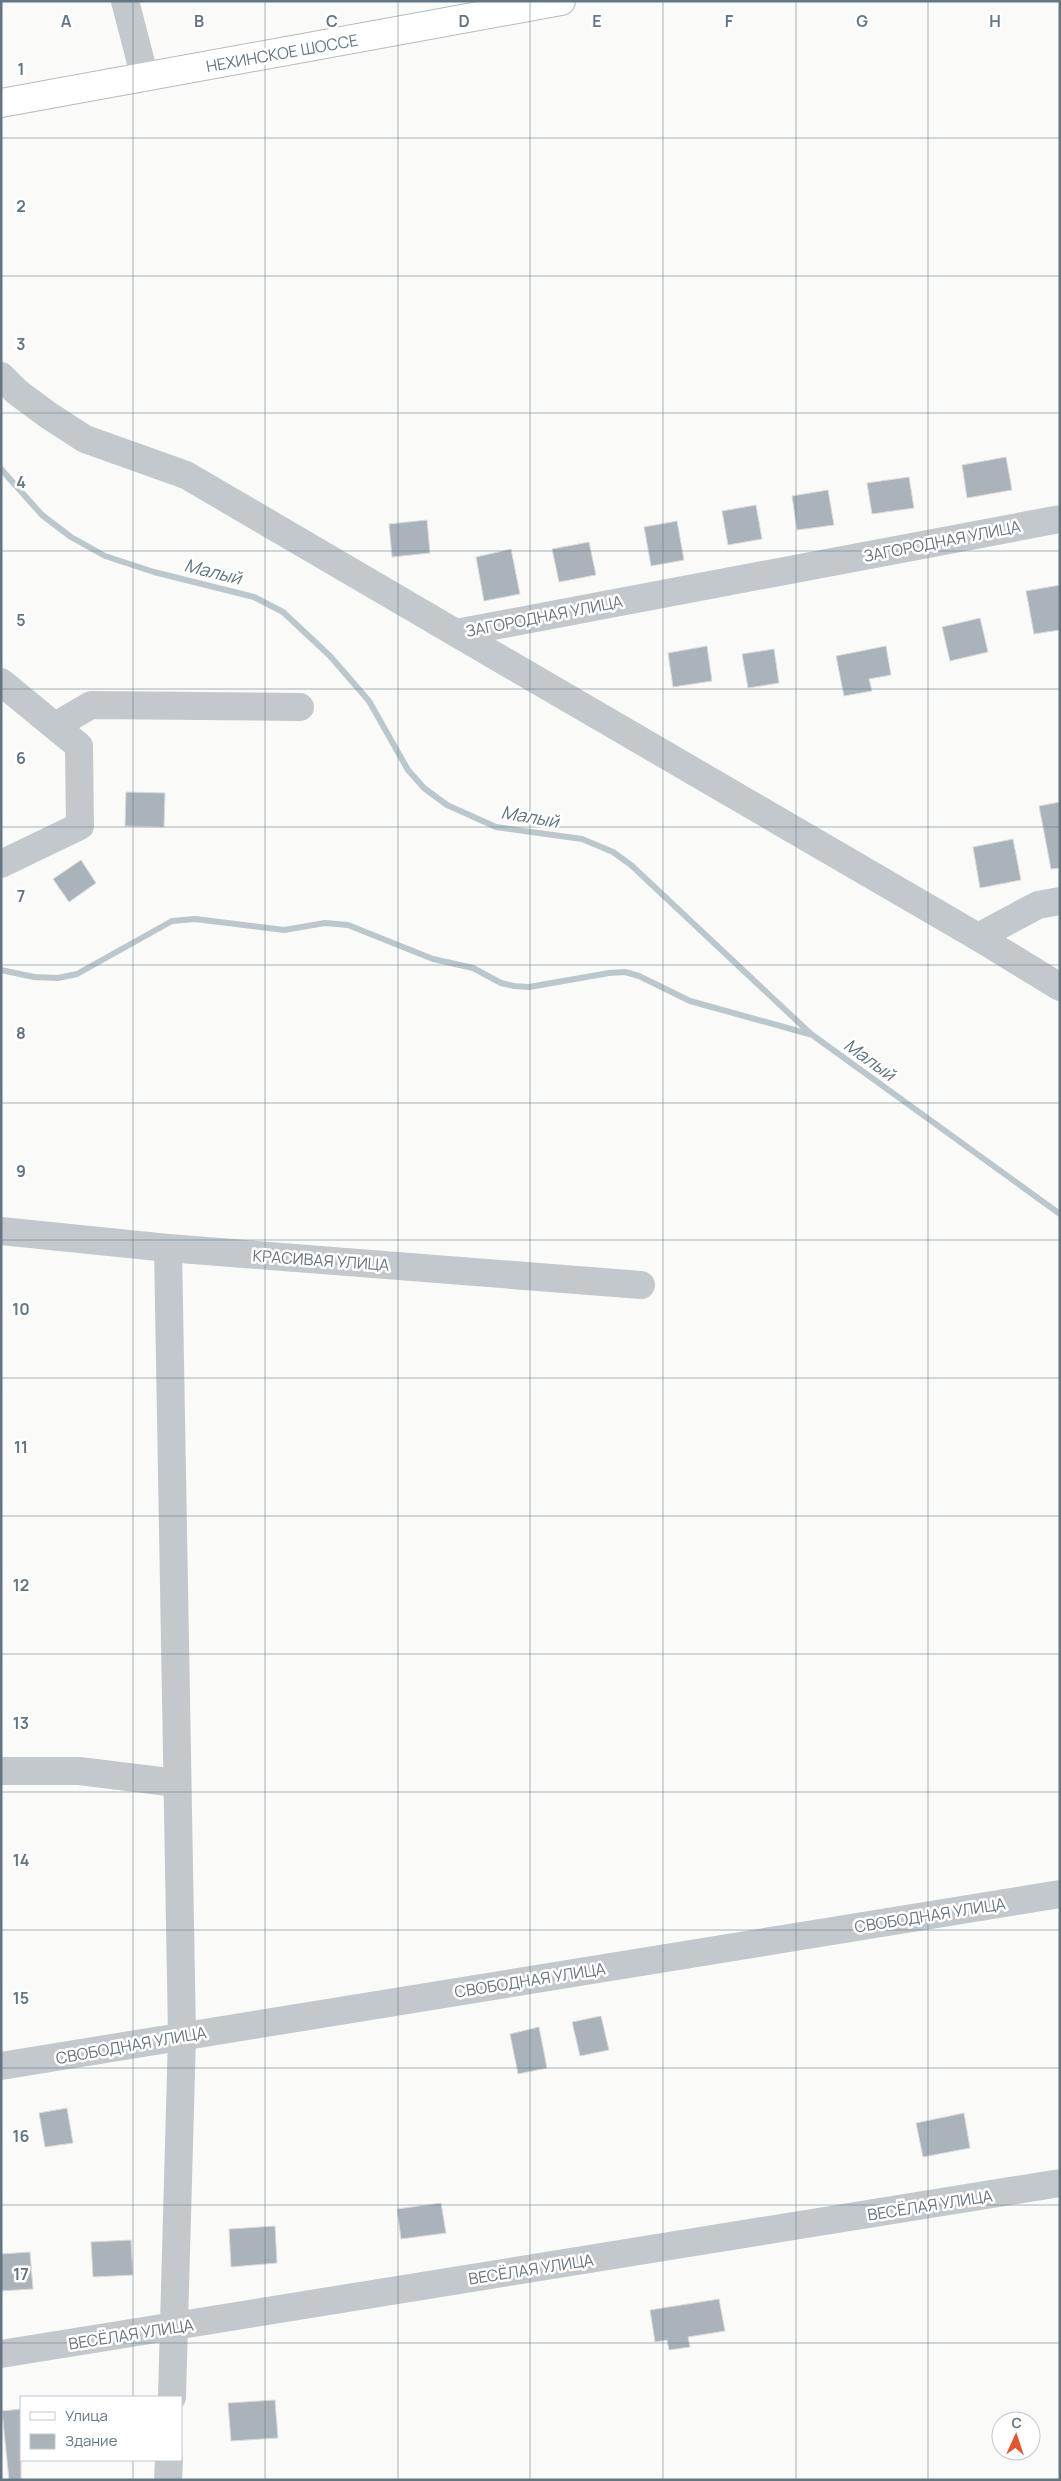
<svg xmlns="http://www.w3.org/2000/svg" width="1061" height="2481" font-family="Manrope,sans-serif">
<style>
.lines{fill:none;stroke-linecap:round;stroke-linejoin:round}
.stream{stroke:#bbc7cb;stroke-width:6}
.building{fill:#aab3b9;stroke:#dcdcda}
.major-casing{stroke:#b5babe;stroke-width:30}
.minor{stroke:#c3c8cc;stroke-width:28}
.major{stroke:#fff;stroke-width:28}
.grid{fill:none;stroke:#657683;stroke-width:1;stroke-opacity:0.55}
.labels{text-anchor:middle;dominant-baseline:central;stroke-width:5;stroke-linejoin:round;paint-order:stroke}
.street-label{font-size:16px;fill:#657683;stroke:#fff}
.water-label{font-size:18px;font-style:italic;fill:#60757c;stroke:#fff}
.grid-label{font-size:16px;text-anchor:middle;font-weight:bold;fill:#657683;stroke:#fff;stroke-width:5;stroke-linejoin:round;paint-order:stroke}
</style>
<rect width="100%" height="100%" fill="#fafaf8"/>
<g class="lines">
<g class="stream">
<polyline points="1,469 42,515 71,537 105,556 154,572 254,597 283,612 330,656 369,701 408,770 424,788 447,805 496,827 582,839 613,852 631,865 811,1034 1060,1214"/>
<polyline points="1,970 34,977 58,978 77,974 172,921 195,919 284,930 325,923 348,925 433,959 473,968 501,983 514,986 529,987 609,973 625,972 639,976 690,1001 809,1034"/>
</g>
</g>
<g class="building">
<polygon points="1006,457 1012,490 967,498 962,465"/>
<polygon points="909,477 914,508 872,514 867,483"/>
<polygon points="828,490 834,525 797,530 792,496"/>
<polygon points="756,505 762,539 728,545 722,511"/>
<polygon points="427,520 430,553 392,557 389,524"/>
<polygon points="677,521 684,560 651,566 644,527"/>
<polygon points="589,542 596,575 559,582 552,549"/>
<polygon points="511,549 520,594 484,601 476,557"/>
<polygon points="1060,585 1060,630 1034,634 1026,591"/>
<polygon points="980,618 988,652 950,661 942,627"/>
<polygon points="707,646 712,681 673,687 668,653"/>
<polygon points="886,646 891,675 869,679 872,691 844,696 836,656"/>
<polygon points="774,649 779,683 748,688 742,654"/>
<polygon points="126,792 165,793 164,827 125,826"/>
<polygon points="1060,802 1060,868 1051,869 1039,806"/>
<polygon points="1013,839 1021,880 980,888 973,847"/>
<polygon points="81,860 96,883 69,902 53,879"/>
<polygon points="601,2016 609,2050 580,2056 572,2022"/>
<polygon points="539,2027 547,2068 518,2074 510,2034"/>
<polygon points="67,2108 73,2143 45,2147 39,2113"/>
<polygon points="964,2113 970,2148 923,2157 916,2123"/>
<polygon points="441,2203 446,2233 401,2239 397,2209"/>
<polygon points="275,2226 277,2263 231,2267 229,2229"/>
<polygon points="131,2240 133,2275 93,2277 91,2242"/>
<polygon points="30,2252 33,2289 1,2291 1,2254"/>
<polygon points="719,2299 725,2331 688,2337 690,2347 669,2350 667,2340 655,2342 650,2310"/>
<polygon points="275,2400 278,2438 231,2441 228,2403"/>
<polygon points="21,2409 21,2480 9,2480 2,2411"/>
</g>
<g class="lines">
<defs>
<polyline id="major" points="1,103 561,1"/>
</defs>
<use href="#major" class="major-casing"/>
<g class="minor">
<polyline points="125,1 145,78"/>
<polyline points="1,376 17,392 48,415 85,439 186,475 456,633 1060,519"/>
<polyline points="456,633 978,937 1060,987"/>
<polyline points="1,682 79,746 80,826 1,864"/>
<polyline points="55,726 91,705 300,707"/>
<polyline points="978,937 1038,905 1060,901"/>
<polyline points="1,1231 168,1248 641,1285"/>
<polyline points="168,1248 182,2036 172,2397"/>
<polyline points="1,1771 79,1771 177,1783"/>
<polyline points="1,2066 1060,1894"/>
<polyline points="1,2354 1060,2183"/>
<polyline points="168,2480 169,2460"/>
</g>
<use href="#major" class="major"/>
</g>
<path class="grid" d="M133,1V2397M265,1V2480M398,1V2480M530,1V2480M663,1V2480M796,1V2480M928,1V2480M1,138H1060M1,276H1060M1,413H1060M1,551H1060M1,689H1060M1,827H1060M1,965H1060M1,1103H1060M1,1240H1060M1,1378H1060M1,1516H1060M1,1654H1060M1,1792H1060M1,1930H1060M1,2068H1060M1,2205H1060M1,2343H1060M133,2460V2480"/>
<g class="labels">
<g class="street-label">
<text transform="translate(282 53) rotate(-10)">НЕХИНСКОЕ ШОССЕ</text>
<text transform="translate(942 541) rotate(-11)">ЗАГОРОДНАЯ УЛИЦА</text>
<text transform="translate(544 616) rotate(-11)">ЗАГОРОДНАЯ УЛИЦА</text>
<text transform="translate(321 1260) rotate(4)">КРАСИВАЯ УЛИЦА</text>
<text transform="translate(930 1915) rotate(-9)">СВОБОДНАЯ УЛИЦА</text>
<text transform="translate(530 1980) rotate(-9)">СВОБОДНАЯ УЛИЦА</text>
<text transform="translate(131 2045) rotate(-10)">СВОБОДНАЯ УЛИЦА</text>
<text transform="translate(930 2205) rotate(-9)">ВЕСЁЛАЯ УЛИЦА</text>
<text transform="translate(531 2269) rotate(-9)">ВЕСЁЛАЯ УЛИЦА</text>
<text transform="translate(131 2334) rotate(-9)">ВЕСЁЛАЯ УЛИЦА</text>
</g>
<g class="water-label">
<text transform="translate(213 571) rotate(14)">Малый</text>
<text transform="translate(530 816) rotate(10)">Малый</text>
<text transform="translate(870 1059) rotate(36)">Малый</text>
</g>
</g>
<g class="grid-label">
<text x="66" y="27">A</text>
<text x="199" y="27">B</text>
<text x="332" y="27">C</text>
<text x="464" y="27">D</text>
<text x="597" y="27">E</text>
<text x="729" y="27">F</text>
<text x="862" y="27">G</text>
<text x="995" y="27">H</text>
<text x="21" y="75">1</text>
<text x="21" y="212">2</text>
<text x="21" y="350">3</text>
<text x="21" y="488">4</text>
<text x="21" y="626">5</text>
<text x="21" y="764">6</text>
<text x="21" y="902">7</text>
<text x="21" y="1039">8</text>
<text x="21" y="1177">9</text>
<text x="21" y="1315">10</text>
<text x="21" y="1453">11</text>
<text x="21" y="1591">12</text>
<text x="21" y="1729">13</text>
<text x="21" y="1866">14</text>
<text x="21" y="2004">15</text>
<text x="21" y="2142">16</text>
<text x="21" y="2280">17</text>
</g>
<rect width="1061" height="2481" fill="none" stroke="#657683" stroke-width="5"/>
<rect x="20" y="2396" width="162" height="65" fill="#ffffff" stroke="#c1c8cd"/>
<rect x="30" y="2412" width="25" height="8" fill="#ffffff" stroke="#c1c8cd"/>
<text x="65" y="2421" font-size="15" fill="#657683">Улица</text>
<rect x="30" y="2434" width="25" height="15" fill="#aab3b9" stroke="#c1c8cd"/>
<text x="65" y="2446" font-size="15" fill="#657683">Здание</text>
<g transform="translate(1016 2436) rotate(3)"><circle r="24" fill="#ffffff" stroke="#c1c8cd"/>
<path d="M0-4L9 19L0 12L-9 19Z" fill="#e4572e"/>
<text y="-8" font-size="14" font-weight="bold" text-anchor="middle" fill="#657683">С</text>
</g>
</svg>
